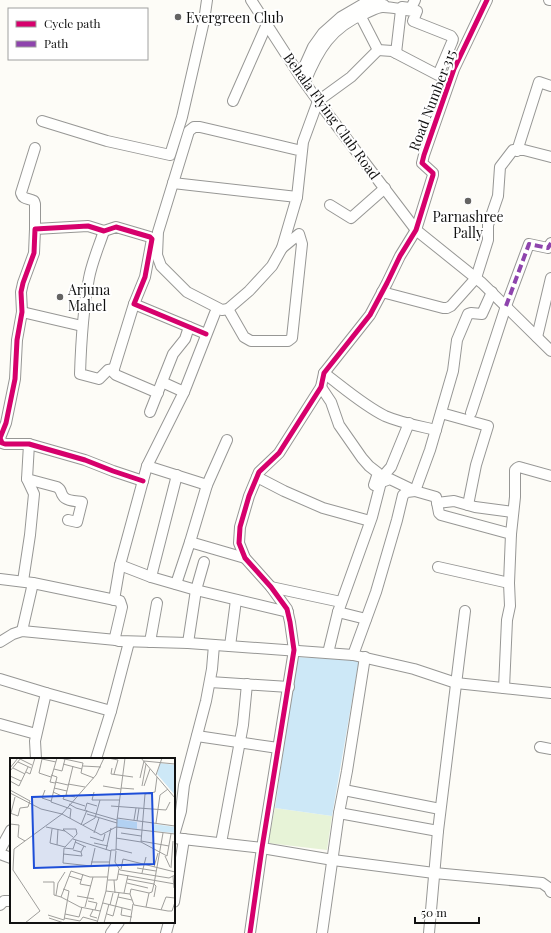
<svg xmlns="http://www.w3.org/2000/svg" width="551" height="933" font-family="'Playfair Display',serif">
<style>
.green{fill:#e7f3d7}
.water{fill:#cde8f7}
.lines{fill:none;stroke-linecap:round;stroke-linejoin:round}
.minor-casing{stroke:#979795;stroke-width:12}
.minor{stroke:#fffffe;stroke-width:10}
.quiet{stroke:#8e44ad;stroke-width:4;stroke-dasharray:8 4;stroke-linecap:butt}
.cycleway-casing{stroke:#fff;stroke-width:8}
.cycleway{stroke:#d6006c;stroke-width:5}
.poi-dot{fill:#646362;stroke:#fff;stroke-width:1.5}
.labels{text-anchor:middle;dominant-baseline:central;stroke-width:4;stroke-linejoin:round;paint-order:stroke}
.poi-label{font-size:14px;fill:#111;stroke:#fff;text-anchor:start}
.street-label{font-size:14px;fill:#111;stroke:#fff}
.inset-road{fill:none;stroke:#9f9e9b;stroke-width:1}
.view{fill:#1d4ed8;fill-opacity:0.15;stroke:#1d4ed8;stroke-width:2}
.inset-edge{fill:none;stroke:#111;stroke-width:2}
</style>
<rect width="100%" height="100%" fill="#fdfcf7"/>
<polygon class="green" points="275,808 332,816 327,850 268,843"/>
<polygon class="water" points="297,657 359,660 332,816 275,808"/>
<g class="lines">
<defs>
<g id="minor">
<polyline points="251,0 300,76 318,101 416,230 482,283 551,351"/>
<polyline points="549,0 551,0"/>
<polyline points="402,7 410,8 412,6 415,0"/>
<polyline points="396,53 401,10"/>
<polyline points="304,67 313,47 323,33 341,17 365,3 384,5"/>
<path d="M305,82C318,50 331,27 366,13C371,11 377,7 383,7C394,7 406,11 417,11L413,21L451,36L453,39L452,42L438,75L392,51L378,50L360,15"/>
<polyline points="233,101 267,24"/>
<polyline points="42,121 107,141 170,155 182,117 204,21 207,0"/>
<polyline points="302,151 200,127 194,127 189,131 158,232 157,255 161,266 187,292 222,310 228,309 249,291 272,266 282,248 297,197 303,142 318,101 351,77 378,50"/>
<polyline points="517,151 539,82 551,86"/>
<polyline points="173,183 297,197"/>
<polyline points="330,205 351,218 385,188"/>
<path d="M35,229V204L34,201C29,198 23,200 21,193L35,148"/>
<path d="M104,231C99,246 92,262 89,278C83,310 81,342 80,374L99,379L108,370L114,369"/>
<polyline points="382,292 443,308 447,308 451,306 476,278 488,240 488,225 498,196 500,167 513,150 524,150 551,157"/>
<polyline points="134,304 113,372 116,375 158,393"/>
<polyline points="228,309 244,337 251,341 288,341 292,338 302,244 299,234 282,248"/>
<polyline points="22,312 82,326"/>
<polyline points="537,337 551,278"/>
<path d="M324,373C344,388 363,405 385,416C401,423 419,426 436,430"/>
<polyline points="162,382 184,392"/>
<polyline points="321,387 331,402 339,425 362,458 369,466 378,473 374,485 390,479 415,491 436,497 439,513 441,515 511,534 509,583 510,606 507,620 504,688"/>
<polyline points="150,412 173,354 185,339 189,327"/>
<polyline points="441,413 488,426 476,465 468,505"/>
<polyline points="471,413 506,306 529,244 548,248 551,243"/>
<polyline points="227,440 207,485 190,542 245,558"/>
<polyline points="147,466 207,485"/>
<polyline points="257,477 284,491 323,508 370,521"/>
<path d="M27,479L57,487C62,490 60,492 63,496C66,501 76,501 82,502L77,522L68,520"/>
<polyline points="143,481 113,471 85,460 29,444 5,444 2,443 0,438 6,423 15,379 17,340 22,312 21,292 23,283 34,253 35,229 88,226 104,231 116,227 150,237 152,239 145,277 134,304 206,334"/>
<polyline points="377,483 391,467 409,423"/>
<polyline points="437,503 454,501 475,507 513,512"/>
<polyline points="511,534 515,497 515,470 517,468 519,467 551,476"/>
<polyline points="120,565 151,577 196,590 288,612"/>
<polyline points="438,567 509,583"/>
<polyline points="151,577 177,475"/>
<polyline points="0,579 33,583 120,601 122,607 115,637 116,640 119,641 188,643 353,655 414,669 456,683 551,693"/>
<polyline points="23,581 30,535 34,494 27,479 29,444"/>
<polyline points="176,584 190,542"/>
<polyline points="271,587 341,602"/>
<polyline points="114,600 120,565 147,466 184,392 215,313"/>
<polyline points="338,612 366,619"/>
<polyline points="22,631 33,583"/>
<polyline points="0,642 13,634 22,631 116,640"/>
<polyline points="150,642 157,603"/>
<polyline points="188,643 196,590 204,562"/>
<polyline points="230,646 236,600"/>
<polyline points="328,653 338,612 372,517 381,482 377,484"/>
<polyline points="353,655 376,592 397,520 403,495 407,492 415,491 430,450 453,371 457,340 468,314 471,313 482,314 492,292"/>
<polyline points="0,679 46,693 35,741 36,759"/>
<polyline points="210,682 289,687"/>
<polyline points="46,693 111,711"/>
<polyline points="0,724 36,734"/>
<polyline points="197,736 278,748"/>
<polyline points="540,747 551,749"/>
<polyline points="96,759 111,711 129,642"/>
<polyline points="344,790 440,809"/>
<polyline points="339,813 438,831"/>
<polyline points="174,835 181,811 184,785 206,701 212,669 214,645"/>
<polyline points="174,838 262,848 333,860 434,873 542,883 549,888 551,892"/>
<polyline points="221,843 243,725 247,684"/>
<polyline points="0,850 11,830"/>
<polyline points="0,854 11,858"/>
<polyline points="174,902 184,839"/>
<polyline points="0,905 4,901 11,901"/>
<polyline points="111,933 119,922"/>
<polyline points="166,933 169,922"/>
<polyline points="250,933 262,848 294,650 290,622 287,609 271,587 245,558 239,543 240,527 249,496 259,472 279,453 321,387 324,373 370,315 387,283 400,256 416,230 433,175 433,173 422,163 424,155 454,69 487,0"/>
<polyline points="322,933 339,813 347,771 365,657"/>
<polyline points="429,933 438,831 465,611"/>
</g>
</defs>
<use href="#minor" class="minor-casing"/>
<use href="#minor" class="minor"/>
<polyline class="quiet" points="506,306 529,244 548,248 551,243"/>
<defs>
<g id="cycleway">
<polyline points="143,481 113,471 85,460 29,444 5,444 2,443 0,438 6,423 15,379 17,340 22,312 21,292 23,283 34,253 35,229 88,226 104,231 116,227 150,237 152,239 145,277 134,304 206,334"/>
<polyline points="250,933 262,848 294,650 290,622 287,609 271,587 245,558 239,543 240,527 249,496 259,472 279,453 321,387 324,373 370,315 387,283 400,256 416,230 433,175 433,173 422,163 424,155 454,69 487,0"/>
</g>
</defs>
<use href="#cycleway" class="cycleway-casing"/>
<use href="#cycleway" class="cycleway"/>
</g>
<g class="poi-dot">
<circle cx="178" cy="17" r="4"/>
<circle cx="468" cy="201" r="4"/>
<circle cx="60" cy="297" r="4"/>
</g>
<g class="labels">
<g class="poi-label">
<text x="186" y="17">Evergreen Club</text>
<text x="468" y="216" text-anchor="middle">Parnashree<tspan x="468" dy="16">Pally</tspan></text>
<text x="68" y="289">Arjuna<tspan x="68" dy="16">Mahel</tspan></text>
</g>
<g class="street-label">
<text transform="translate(432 100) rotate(-69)">Road Number 315</text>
<text transform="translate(332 116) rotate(54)">Behala Flying Club Road</text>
</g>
</g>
<g transform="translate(10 758)">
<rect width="165" height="165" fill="#fdfcf7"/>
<path d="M150,5L165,7V37L147,16ZM107,61L127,64V71L107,69ZM144,66L165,69V75L143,73Z" fill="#cde8f7"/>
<path class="inset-road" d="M50,0L73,5L71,15L84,20M98,0L108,2L104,16M131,0L165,40M10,1L22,7M32,1L29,15L41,19M32,1L46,4M134,3L165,6M8,4L21,10M53,6L72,11M63,8L56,37L65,39M73,8L91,9M0,10L8,0M3,10L15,16M102,10L101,16L123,19M44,11L52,13L55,1M0,13L11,0M16,14L20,16L25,0M41,17L47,19L41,44L61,51L60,60M146,17L152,0M0,18L11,23M130,20L134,3M0,23L9,28L18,9M45,24L58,27M45,25L40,24L47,0M58,26L75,29M93,28L111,31M132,28L136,6M134,28L140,11M44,30L57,33M111,30L124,31M0,32L20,43L18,49L10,50M35,32L32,40L41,43M43,34L54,39L53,41L75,48M84,34L82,42H90M0,35L31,51L52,56L91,77L106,69L165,76M59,46L66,50L107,62M101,48L156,52L160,44M75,52L77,45L87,48M0,55L8,58L10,50M1,55L5,39M77,56L107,65M107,60L165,68M124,62L126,50M127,63L129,50M146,65L150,37L158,31M0,66L9,67L8,79L15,83M71,67L77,52M73,67L85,60L90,42H110M36,69L55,73L63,79M42,71L40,85L55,89L67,76L66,71H53L55,73M84,75L89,60M111,75L131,78M80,79L93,83L95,76M106,80L131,84L157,98L161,76M63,81L101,93M66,82L63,91L54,90L53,105L81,108L85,90M131,83L159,88M65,84L76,89M131,84L135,36L145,34L147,19M84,85L98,88M47,87L48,71M106,91L122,95M63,92L71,94L74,88M96,92L101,70M106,93L105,104L110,112L159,120L165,117M53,96L72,98L71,94M155,98L160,109M81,104H99M144,109L148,95M127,110L146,113M161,110L163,83M111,111L113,101L165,114M132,115L136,99M73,116L70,126L81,128M108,116L165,126M59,118L72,122M163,118L164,130M117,121L144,126L146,128L144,139M98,122H107L109,111M104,122L105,135M33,124H44V137L51,139M117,125L138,130M96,133L120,136L124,147L158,153H162L165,144M114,135L118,117M120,136L121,131L139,135M46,137L48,125L55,114M67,138L84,141M108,139L122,142M78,143L87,145L85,152M93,145L121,152M100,147L103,135M75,149L83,119M136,149L139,135L142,134L144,126L153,75M112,150L111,157L122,159M83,152L80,158L87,160M151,152L156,139L165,140M90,153L70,149L51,139L61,113L80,119H98M55,156L69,159L72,149M97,156L103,158L109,135M38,157L54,162L59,133L53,131M73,159L87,163M39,160L54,165M54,160L70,163L73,159M15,165L30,153L3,112L4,91L52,56L86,17L94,0M87,165L96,133L101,92H106L107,62L115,0M94,165L99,146M120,165L123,146"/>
<path class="view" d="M142,35L144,106L24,110L22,39Z"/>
<rect width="165" height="165" class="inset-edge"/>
</g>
<rect x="8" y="8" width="140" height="52" fill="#ffffff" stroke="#a0a0a0"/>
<rect x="16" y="21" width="20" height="6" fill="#d6006c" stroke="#a0a0a0"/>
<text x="44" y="28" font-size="12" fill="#111111">Cycle path</text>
<rect x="16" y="41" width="20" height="6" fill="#8e44ad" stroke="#a0a0a0"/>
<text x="44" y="48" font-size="12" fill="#111111">Path</text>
<path d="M415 917v6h64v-6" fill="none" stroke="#111111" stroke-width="2"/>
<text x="421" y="917" font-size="12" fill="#111111" stroke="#ffffff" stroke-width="3" paint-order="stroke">50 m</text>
</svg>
